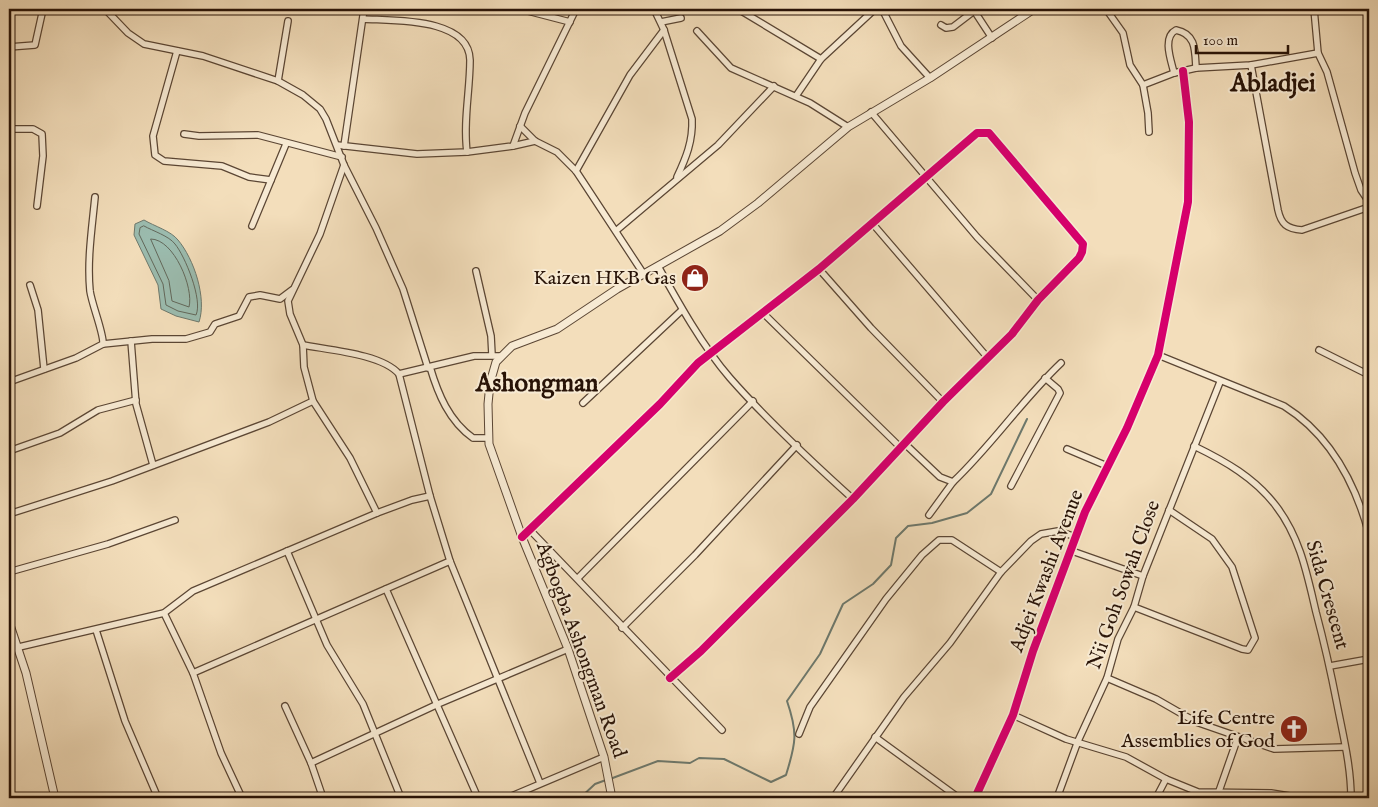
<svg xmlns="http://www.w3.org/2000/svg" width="1378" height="807" font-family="'IM FELL English',serif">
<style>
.water{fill:#9bbcaf;stroke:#6d786c}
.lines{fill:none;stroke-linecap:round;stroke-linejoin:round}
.shore{stroke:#62685b;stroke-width:1}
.stream{stroke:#6d786c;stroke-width:2}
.minor-casing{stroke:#5b4634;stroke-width:8}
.tertiary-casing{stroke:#5b4634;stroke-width:9}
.minor{stroke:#f7ead3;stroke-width:5.5}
.tertiary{stroke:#f7ead3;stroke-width:7}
.cycleway-casing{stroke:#f7ead3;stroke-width:11}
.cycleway{stroke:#d6006c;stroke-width:8}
.labels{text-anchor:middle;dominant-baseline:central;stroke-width:4;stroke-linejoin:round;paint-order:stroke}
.poi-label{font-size:20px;fill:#281307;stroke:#f7ead3;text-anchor:end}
.street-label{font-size:20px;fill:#281307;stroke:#f7ead3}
.district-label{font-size:25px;font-weight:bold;fill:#281307;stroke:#f7ead3}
</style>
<rect width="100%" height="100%" fill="#f3debb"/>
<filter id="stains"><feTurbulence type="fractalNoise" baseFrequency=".004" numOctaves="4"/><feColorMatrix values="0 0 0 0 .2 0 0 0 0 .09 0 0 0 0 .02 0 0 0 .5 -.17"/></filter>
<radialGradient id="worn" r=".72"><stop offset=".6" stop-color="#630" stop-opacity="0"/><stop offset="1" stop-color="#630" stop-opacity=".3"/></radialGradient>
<path class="water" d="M144,220C154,226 171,231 178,240C194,259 207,298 199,322L176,316L161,309L158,285L134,235L135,224Z"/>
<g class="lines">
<g class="shore">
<path d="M144,226C153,231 169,236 175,244C185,256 203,300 196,315L178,311L166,305L163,284L139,234L140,228Z"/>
<path d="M151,239C174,239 194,288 189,307L172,301L169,281Z"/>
</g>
<g class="stream">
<path d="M610,779L658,761L690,763L699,758L724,759L771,782L786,775C796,743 798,733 787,701L820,654L843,604L873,584L891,565L896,538L908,526L932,523L967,513L991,494L1027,419"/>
<polyline points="580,798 595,784 606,780"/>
</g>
<defs>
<g id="minor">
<polyline points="105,9 128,33 144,44 203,56 278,81 303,95 320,109 326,119 344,165 376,228 403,289 428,368"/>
<polyline points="520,9 570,22"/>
<path d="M654,9L664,30L692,119C693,141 686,158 677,177"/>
<polyline points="738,9 821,59"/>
<polyline points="882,9 901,46 930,78"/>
<polyline points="973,9 992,38"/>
<polyline points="1106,9 1123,33 1130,65 1143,85 1148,113 1149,132"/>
<polyline points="1314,9 1318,53 1327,72 1355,173 1361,190 1369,202"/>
<path d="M363,19C393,21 469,17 470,60C470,91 463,121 467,152"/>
<polyline points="661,22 681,18"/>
<polyline points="941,25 946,28 953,27 974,11"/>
<polyline points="697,31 731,68 810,103 848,127"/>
<polyline points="9,47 35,45 43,9"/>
<polyline points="177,51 153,136 155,155 164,161 222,166 249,177 271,180"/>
<path d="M1251,65L1278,210C1281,224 1287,229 1302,230L1369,207"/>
<path d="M1174,73C1171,60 1162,37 1176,30C1196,34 1195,50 1196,68"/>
<polyline points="278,81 288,21"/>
<polyline points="1143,85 1174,73 1196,68 1251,65 1318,53"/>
<polyline points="796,96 821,59 875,9"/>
<polyline points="871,112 977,237 1038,300"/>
<polyline points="520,126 535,141 557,152 576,171 643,273"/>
<polyline points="9,129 33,129 42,134 43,156 37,206"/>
<polyline points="184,134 199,136 258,135 342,157"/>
<polyline points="337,145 417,154 467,152 513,146 525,113 576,9"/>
<polyline points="344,146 364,9"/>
<polyline points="513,146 535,141"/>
<polyline points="344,165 320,234 288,301 290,314 303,345 304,367 313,401 350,458 377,513"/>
<polyline points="576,171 630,75 664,30"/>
<polyline points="872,223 988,358"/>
<polyline points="252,226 286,144"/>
<polyline points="617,230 718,145 774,86"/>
<path d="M658,266C678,302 703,347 730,378C766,419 812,462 853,499"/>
<polyline points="819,269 871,328 943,402"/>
<polyline points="476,271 491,336 492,355"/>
<polyline points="30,285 38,310 44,369"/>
<polyline points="763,313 900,447"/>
<polyline points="131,341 136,404 153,465"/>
<polyline points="103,344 152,339 186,339 210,332 215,324 239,316 249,297 260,295 280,299 292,290"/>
<path d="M303,345C329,350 382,354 399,374L430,496L450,561L540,783"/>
<polyline points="1319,350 1369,375"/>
<path d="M1158,355L1284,406C1330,435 1355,482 1369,534"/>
<path d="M430,367C438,394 449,421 473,438H488"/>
<polyline points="399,374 474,356 500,356"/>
<path d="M9,382L76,358L103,344C104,334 92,305 90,291C87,260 92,228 95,197"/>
<polyline points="583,403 682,310"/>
<path d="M904,443L940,477L953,482C992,445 1022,400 1061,363"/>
<path d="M1194,446C1225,461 1255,478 1276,506C1300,537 1307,574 1316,612C1324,642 1331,673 1337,704C1343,735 1351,766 1351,798"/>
<polyline points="1067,449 1107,466"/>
<polyline points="9,451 60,433 98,410 136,400"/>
<polyline points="1011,486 1060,393 1058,389 1045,378"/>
<polyline points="9,514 112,481 269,422 313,401"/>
<polyline points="929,515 953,482"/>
<polyline points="531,531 722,730"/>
<polyline points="522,537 660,404 698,363 819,269 977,133 989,133 1083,244 1082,252 1079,258 1038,300 1012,334 943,402 853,499 701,651 670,678"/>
<polyline points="287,551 327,645 363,704 401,798"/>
<polyline points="1072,551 1143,576"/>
<polyline points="9,572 108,544 175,520"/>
<polyline points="578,578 753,401"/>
<polyline points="386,589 478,798"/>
<polyline points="1134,607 1242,649 1248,650 1255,638 1232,567 1212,539 1169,510"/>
<polyline points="164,613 193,673 221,753 242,798"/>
<polyline points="622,628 695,555 797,445"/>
<polyline points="96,630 125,721 158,798"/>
<polyline points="19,647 164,613 193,591 377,513 412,500 430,496"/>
<polyline points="1330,666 1369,659"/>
<polyline points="193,673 450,561"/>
<polyline points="1107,678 1156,699 1196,722 1274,749 1345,747"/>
<polyline points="285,706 311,763 323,798"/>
<polyline points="1013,715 1066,739 1126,757 1166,779 1198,792 1271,793 1302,798"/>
<polyline points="799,734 810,707 886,599 922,555 939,540 952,540 1001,572"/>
<polyline points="875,737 959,798"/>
<polyline points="311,763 438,704 568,649"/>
<polyline points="1218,794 1238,737"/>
<polyline points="507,798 604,757"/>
<polyline points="833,798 904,697 950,643 1001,572 1031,541 1041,534 1058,531 1076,537"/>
<polyline points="975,798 1013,715 1033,651 1085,512 1127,428 1158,355 1188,202 1189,122 1183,71"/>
<polyline points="1057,798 1078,741 1107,678 1118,639 1134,607 1143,576 1220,382"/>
<polyline points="1156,798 1166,779"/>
</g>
<g id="tertiary">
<polyline points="9,622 26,673 55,798"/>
<polyline points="612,798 604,757 568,649 522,537 489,444 488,404 490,383 496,362 512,346 557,329 617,289 720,231 758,203 848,127 930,78 1034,9"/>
</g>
</defs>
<use href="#minor" class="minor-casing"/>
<use href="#tertiary" class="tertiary-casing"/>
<use href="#minor" class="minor"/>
<use href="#tertiary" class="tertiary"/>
<defs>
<g id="cycleway">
<polyline points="522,537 660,404 698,363 819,269 977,133 989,133 1083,244 1082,252 1079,258 1038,300 1012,334 943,402 853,499 701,651 670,678"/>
<polyline points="975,798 1013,715 1033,651 1085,512 1127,428 1158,355 1188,202 1189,122 1183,71"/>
</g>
</defs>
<use href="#cycleway" class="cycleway-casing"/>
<use href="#cycleway" class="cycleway"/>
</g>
<defs>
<symbol id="shop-disc" viewBox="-11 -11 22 22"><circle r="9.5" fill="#8f2418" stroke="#f7ead3"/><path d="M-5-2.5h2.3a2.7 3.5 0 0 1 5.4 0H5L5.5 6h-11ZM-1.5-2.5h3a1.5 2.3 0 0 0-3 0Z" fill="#fff"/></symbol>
<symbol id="church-disc" viewBox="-11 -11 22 22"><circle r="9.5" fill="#8f2418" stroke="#f7ead3"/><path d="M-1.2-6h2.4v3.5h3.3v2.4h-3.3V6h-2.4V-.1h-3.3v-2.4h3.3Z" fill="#fff"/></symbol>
</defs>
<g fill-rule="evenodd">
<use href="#shop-disc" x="679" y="262" width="32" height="32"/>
<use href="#church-disc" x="1278" y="713" width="32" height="32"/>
</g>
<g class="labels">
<g class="poi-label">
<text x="676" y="278">Kaizen HKB Gas</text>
<text x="1275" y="718">Life Centre<tspan x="1275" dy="23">Assemblies of God</tspan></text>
</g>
<g class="street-label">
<text transform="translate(1047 571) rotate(-69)">Adjei Kwashi Avenue</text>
<text transform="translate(1124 585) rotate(-70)">Nii Goh Sowah Close</text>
<text transform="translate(1327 595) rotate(74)">Sida Crescent</text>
<text transform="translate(581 650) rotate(70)">Agbogba Ashongman Road</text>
</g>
<g class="district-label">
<text x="1273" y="84">Abladjei</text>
<text x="537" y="384">Ashongman</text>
</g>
</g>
<rect width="1378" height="807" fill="none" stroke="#f3debb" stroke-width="30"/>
<rect x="10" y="10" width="1358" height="787" fill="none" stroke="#281307" stroke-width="2.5"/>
<rect x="15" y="15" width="1348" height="777" fill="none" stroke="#281307"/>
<path d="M1196 45v8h92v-8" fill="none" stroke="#281307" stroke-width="2.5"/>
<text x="1203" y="45" font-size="15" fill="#281307" stroke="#f7ead3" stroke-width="4" paint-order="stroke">100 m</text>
<rect width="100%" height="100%" filter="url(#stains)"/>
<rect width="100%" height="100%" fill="url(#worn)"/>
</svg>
